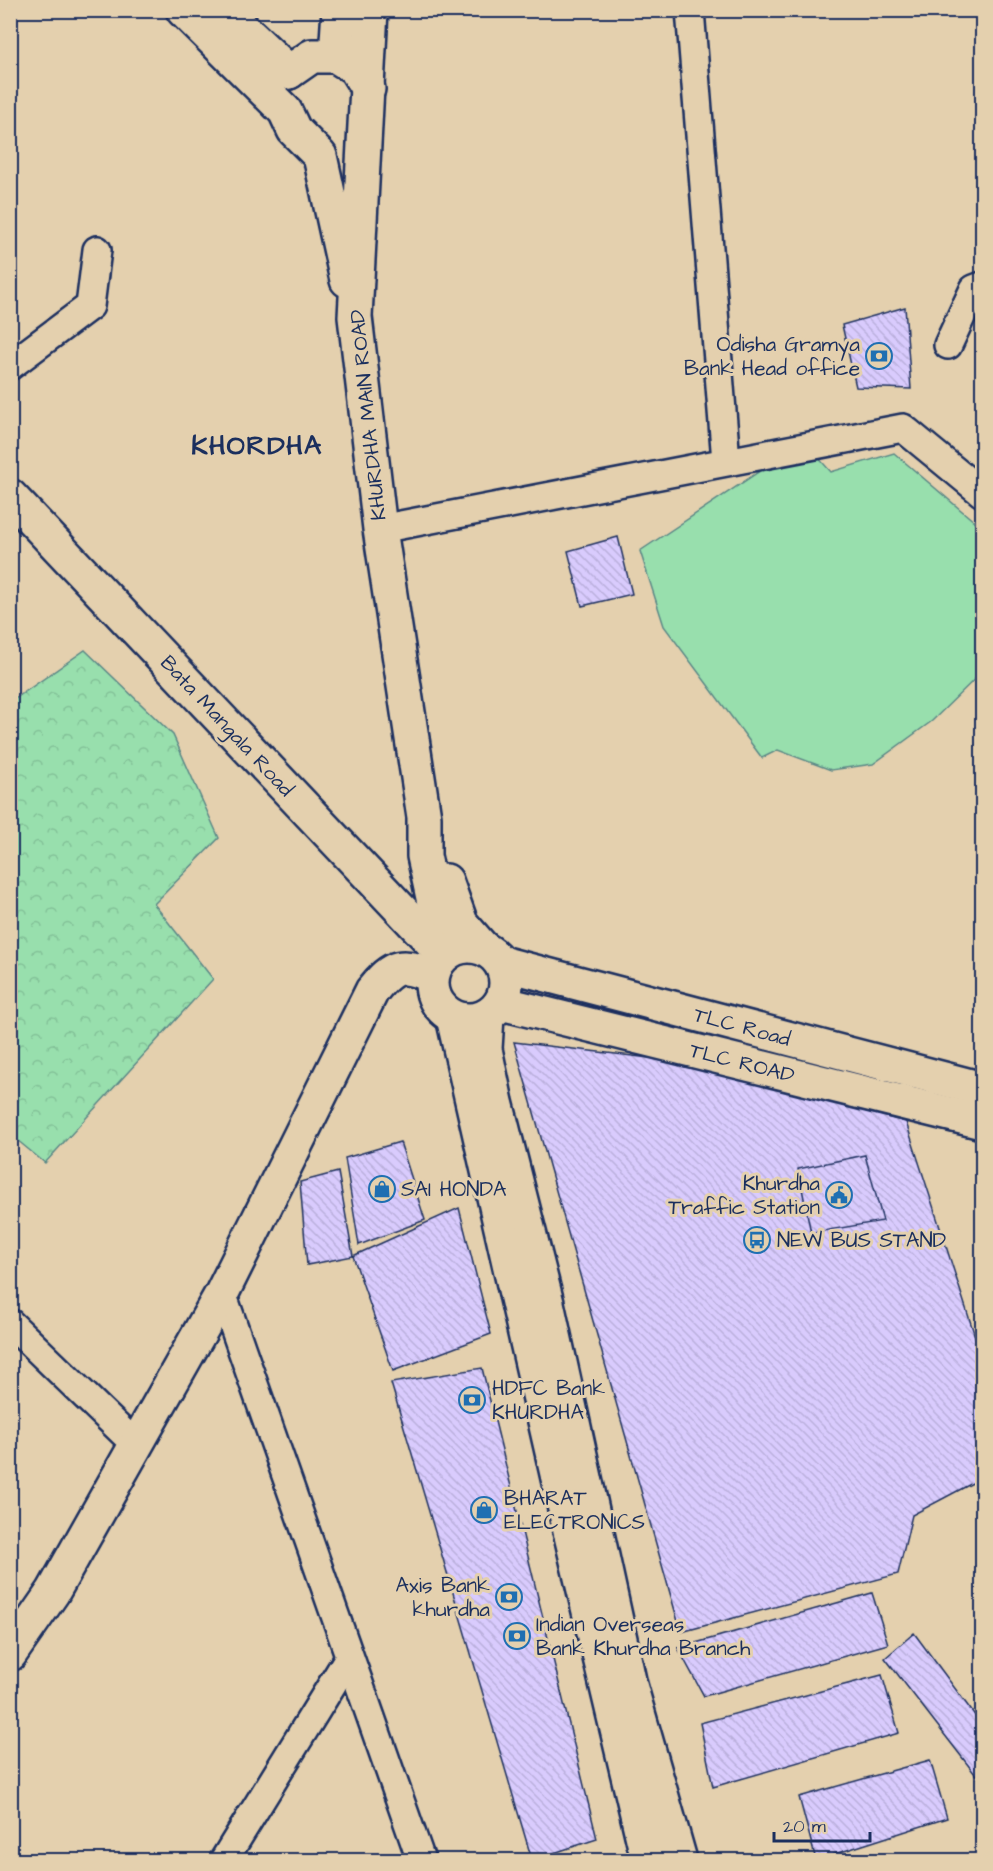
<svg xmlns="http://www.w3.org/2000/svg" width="993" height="1871" font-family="'Architects Daughter',sans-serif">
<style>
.green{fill:#98dfad;stroke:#5a8786;stroke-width:1.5}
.forest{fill:url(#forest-crowns);stroke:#5a8786;stroke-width:1.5}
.building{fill:url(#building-back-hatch);stroke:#1b2f5e;stroke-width:1.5}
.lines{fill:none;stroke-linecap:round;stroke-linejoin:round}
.minor-casing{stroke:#1b2f5e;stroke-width:32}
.tertiary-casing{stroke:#1b2f5e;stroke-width:38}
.secondary-casing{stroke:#1b2f5e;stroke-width:38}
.primary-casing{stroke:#1b2f5e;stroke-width:38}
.minor{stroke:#e4d0ae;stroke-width:27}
.tertiary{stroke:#e4d0ae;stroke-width:33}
.secondary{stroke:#e4d0ae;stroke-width:33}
.primary{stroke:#e4d0ae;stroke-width:33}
.labels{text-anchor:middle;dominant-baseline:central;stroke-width:6;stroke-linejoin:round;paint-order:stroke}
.poi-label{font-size:21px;fill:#1b2f5e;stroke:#e4d0ae;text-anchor:start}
.street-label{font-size:21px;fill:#1b2f5e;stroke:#e4d0ae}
.district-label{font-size:27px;font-weight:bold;letter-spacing:1.5px;fill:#1b2f5e;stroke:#e4d0ae}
</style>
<defs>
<pattern id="forest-crowns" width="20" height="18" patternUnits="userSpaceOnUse" patternTransform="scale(1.5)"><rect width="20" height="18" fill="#98dfad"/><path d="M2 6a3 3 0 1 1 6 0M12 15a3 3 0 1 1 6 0" fill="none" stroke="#82c097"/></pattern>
<pattern id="building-back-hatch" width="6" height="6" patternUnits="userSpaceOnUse" patternTransform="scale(1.5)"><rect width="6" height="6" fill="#d9cbfd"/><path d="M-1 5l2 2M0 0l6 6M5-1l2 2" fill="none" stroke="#baafdb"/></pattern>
</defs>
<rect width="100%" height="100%" fill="#e4d0ae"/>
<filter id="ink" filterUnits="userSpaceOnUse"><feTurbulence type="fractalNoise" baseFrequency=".0167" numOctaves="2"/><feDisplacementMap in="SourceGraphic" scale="12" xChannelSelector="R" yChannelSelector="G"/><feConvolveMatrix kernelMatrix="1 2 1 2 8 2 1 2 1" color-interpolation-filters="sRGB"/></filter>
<g filter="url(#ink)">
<polygon class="green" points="808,446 831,472 894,453 982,528 982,672 932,721 873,764 831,770 778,750 762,758 664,626 640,551 763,469"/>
<polygon class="forest" points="85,650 173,735 219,838 154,904 213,979 45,1163 11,1135 11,694 16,698"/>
<g class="building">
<polygon points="905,307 911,389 856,387 842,325"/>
<polygon points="618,537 632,594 582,606 568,551"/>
<polygon points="514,1042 675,1061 906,1122 982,1358 982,1478 912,1515 898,1574 681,1632"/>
<polygon points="400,1142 425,1220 359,1245 345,1158"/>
<polygon points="865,1155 883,1221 811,1233 798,1169"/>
<polygon points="338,1172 353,1256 307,1265 300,1182"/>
<polygon points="459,1208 491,1334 393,1371 353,1256"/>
<polygon points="482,1368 597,1839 532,1860 391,1383"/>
<polygon points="872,1593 888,1644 704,1696 678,1648"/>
<polygon points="914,1633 982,1725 982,1783 885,1658"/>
<polygon points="882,1675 899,1733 713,1787 700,1723"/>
<polygon points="930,1760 947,1818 816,1860 799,1797"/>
<polygon points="784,1854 786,1860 761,1860"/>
</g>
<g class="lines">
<defs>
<g id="minor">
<polyline points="690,10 726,461"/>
<polyline points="948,345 974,289 982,286"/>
<polyline points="10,366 90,306 97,250"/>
<polyline points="380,529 903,428 982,493"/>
<polyline points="222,1293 421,1860"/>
<polyline points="10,1323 136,1445"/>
<polyline points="224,1860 349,1657"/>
</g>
<path id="tertiary" d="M10,1654L53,1592L222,1293L372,991C393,964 402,963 432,976"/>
<g id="secondary">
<polyline points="183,10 285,111 294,130 320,156 347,280"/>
<polyline points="223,10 289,72"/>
<polyline points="371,10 355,317 380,529 424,817 424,856 438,921 448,952"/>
<polyline points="336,56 339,10"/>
<polyline points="289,72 312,56 336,56 355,68 368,89"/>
<polyline points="446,881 461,923 482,947"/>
<polyline points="487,1016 485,1049 496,1102 547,1303 630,1685 680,1860"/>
<polyline points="453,1017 570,1531 648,1860"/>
</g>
<g id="primary">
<polyline points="10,496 444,955"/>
<circle cx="469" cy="983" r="37"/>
<polyline points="501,963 982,1089"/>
<polyline points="501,1003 982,1122"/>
</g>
</defs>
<use href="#minor" class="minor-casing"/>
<use href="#tertiary" class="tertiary-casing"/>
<use href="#secondary" class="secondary-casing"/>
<use href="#primary" class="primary-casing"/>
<use href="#minor" class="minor"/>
<use href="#tertiary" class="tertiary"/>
<use href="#secondary" class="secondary"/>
<use href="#primary" class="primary"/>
</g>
</g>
<defs>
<symbol id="bank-ring" viewBox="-11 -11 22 22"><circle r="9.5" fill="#e4d0ae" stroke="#1f6fb2" stroke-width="1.5"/><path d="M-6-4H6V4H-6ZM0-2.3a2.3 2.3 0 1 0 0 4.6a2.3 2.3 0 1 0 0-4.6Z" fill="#1f6fb2"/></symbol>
<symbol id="shop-ring" viewBox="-11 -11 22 22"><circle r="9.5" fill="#e4d0ae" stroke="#1f6fb2" stroke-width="1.5"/><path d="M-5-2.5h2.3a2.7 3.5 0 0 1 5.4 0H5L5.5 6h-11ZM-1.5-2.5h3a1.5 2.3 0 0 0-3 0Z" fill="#1f6fb2"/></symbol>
<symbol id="civic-ring" viewBox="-11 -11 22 22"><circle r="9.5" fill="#e4d0ae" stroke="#1f6fb2" stroke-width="1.5"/><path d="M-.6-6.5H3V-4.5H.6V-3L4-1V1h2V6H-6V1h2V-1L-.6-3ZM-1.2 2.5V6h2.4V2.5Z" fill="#1f6fb2"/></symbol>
<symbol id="bus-ring" viewBox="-11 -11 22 22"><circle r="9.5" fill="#e4d0ae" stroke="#1f6fb2" stroke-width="1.5"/><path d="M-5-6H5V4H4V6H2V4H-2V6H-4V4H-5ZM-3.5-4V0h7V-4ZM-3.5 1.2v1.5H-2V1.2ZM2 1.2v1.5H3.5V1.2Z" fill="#1f6fb2"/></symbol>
</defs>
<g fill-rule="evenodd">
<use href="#bank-ring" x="864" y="341" width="30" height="30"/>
<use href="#shop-ring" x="367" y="1174" width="30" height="30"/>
<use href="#civic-ring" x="824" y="1180" width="30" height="30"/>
<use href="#bus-ring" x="742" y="1225" width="30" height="30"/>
<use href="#bank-ring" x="457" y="1385" width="30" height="30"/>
<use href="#shop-ring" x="469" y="1495" width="30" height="30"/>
<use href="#bank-ring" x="494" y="1582" width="30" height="30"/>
<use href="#bank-ring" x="502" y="1621" width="30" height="30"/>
</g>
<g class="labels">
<g class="poi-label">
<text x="860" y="344" text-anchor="end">Odisha Gramya<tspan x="860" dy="24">Bank Head office</tspan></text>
<text x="820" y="1183" text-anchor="end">Khurdha<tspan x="820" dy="24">Traffic Station</tspan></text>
<text x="401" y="1189">SAI HONDA</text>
<text x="777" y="1240">NEW BUS STAND</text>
<text x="492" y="1388">HDFC Bank<tspan x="492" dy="24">KHURDHA</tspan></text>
<text x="504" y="1498">BHARAT<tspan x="504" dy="24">ELECTRONICS</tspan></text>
<text x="490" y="1585" text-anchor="end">Axis Bank<tspan x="490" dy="24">khurdha</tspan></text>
<text x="536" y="1624">Indian Overseas<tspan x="536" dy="24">Bank Khurdha Branch</tspan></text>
</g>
<g class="street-label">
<text transform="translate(368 415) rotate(-96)">KHURDHA MAIN ROAD</text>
<text transform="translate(227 726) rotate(47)">Bata Mangala Road</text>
<text transform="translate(742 1027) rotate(15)">TLC Road</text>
<text transform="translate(742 1063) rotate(14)">TLC ROAD</text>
</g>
<g class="district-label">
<text x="257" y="446">KHORDHA</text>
</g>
</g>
<rect width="993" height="1871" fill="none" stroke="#e4d0ae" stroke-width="36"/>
<rect x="18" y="18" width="957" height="1835" fill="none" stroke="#1b2f5e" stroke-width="2" filter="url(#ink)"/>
<path d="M774 1832v9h96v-9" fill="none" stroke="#1b2f5e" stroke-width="3"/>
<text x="783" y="1832" font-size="18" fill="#1b2f5e" stroke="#e4d0ae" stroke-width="4.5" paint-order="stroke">20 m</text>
</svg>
